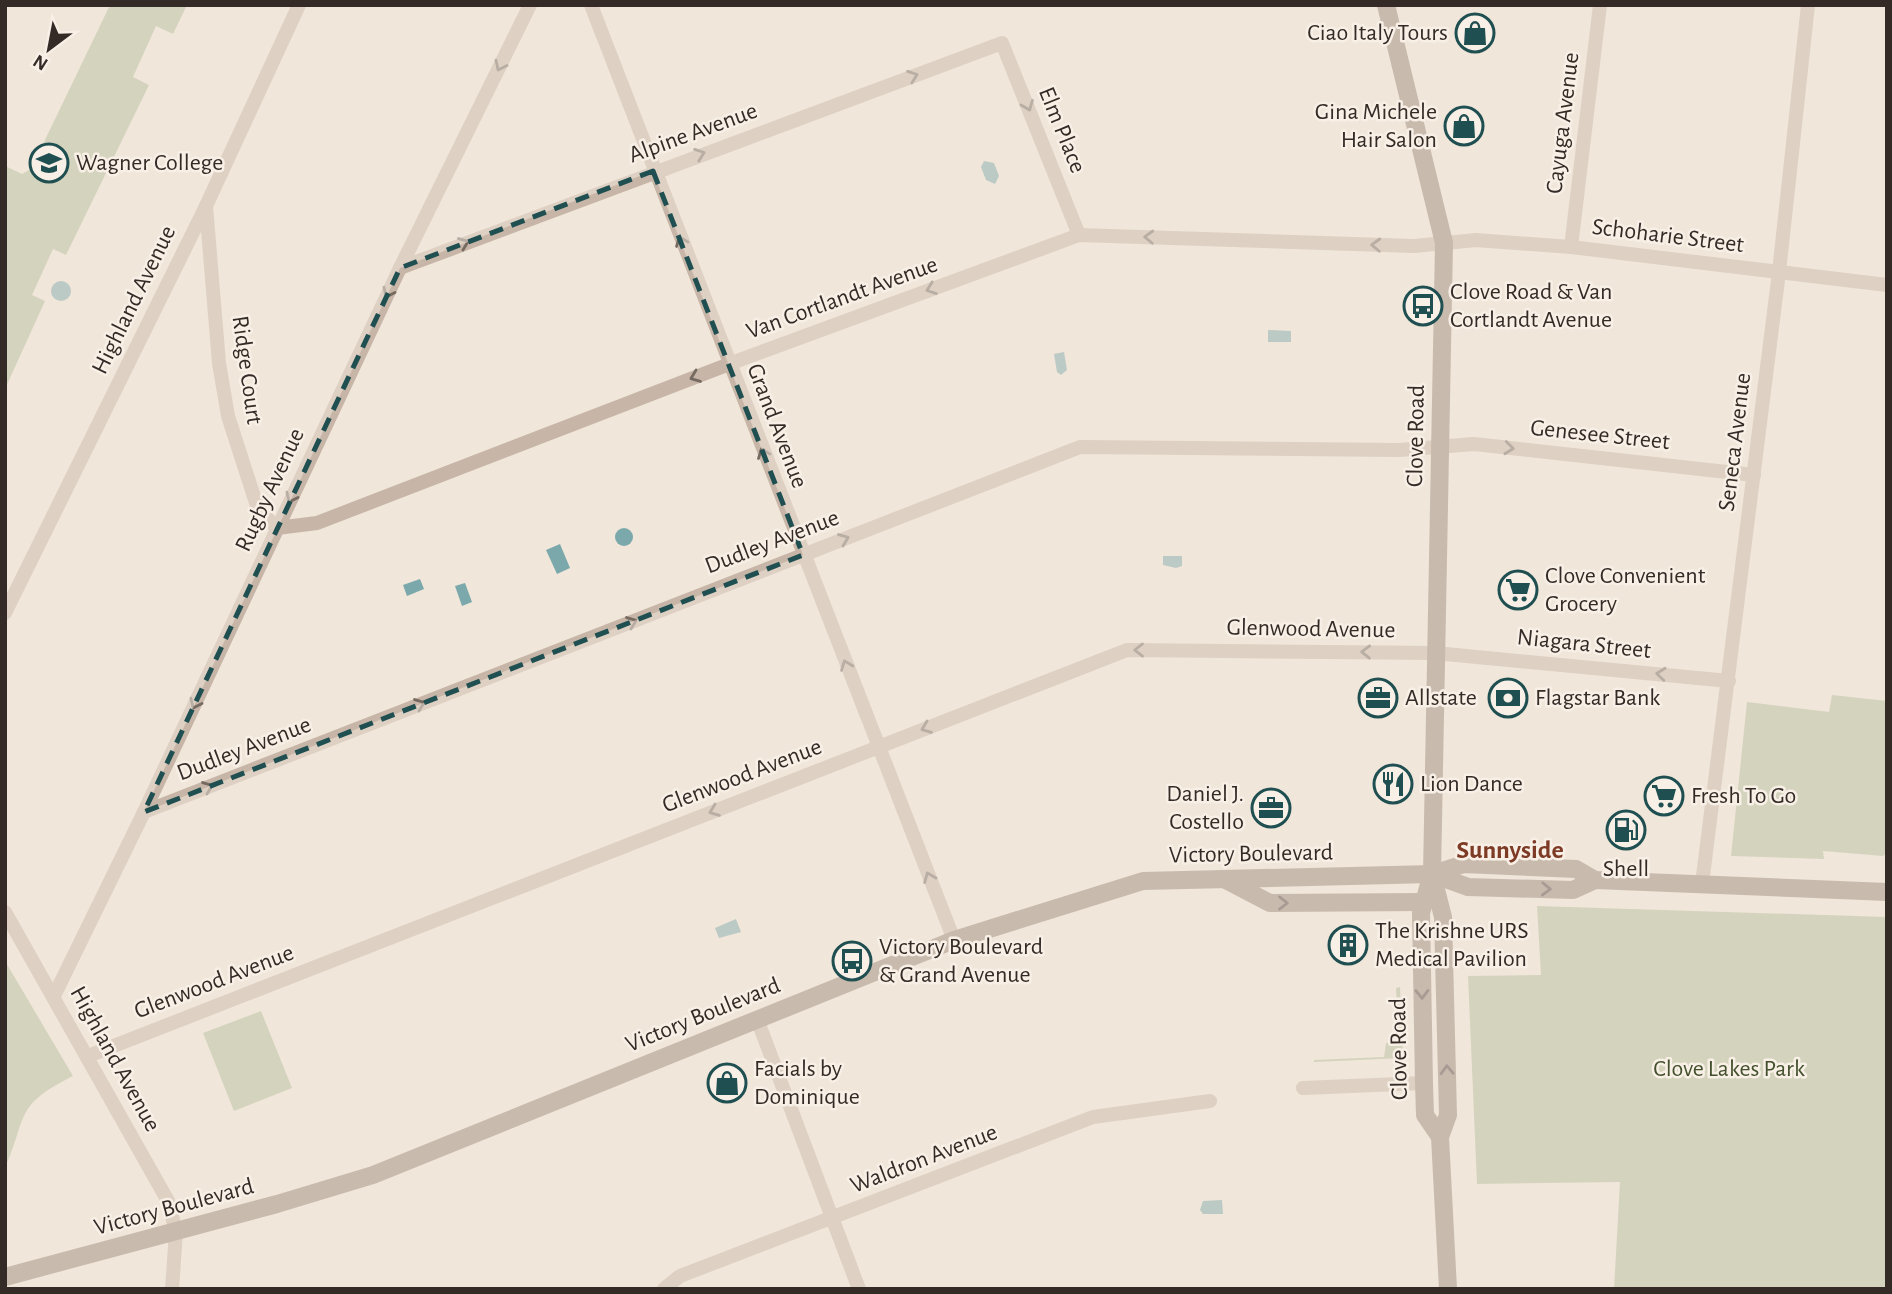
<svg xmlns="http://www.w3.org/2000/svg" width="1892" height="1294" font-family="'Alegreya Sans',sans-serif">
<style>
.green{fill:#b2be9b}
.water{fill:#7ba8ab}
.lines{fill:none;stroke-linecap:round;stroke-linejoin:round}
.minor{stroke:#c7b6a7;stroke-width:14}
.secondary{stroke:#9a8579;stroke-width:18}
.oneway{stroke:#766a61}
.oneway2{stroke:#4e423c}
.marked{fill:none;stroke:#204f52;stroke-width:5;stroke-dasharray:14 9;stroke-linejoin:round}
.labels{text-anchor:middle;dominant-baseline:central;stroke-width:5;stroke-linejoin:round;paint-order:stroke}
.poi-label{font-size:24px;fill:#342b27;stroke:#f8f0e6;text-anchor:start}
.street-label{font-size:24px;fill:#342b27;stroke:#f8f0e6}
.park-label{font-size:24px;fill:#43502d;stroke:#f8f0e6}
.neighbourhood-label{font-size:26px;font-weight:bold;fill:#7d3b26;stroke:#f8f0e6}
</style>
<rect width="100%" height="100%" fill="#f0e6da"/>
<g class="green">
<polygon points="110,5 187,5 173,34 156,26 133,77 149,85 66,255 53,249 32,295 45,301 5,389 5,166 22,174 31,169"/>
<polygon points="1832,695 1887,701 1887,853 1883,856 1823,851 1824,859 1731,856 1747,702 1829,712"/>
<polygon points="1537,906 1887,917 1887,1289 1614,1289 1620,1182 1477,1184 1468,976 1541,975"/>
<path d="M5,961L73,1076C13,1106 28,1116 5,1168Z"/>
<polygon points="1400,987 1403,1058 1314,1062 1314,1060 1384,1057 1386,1043 1398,1042 1396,988"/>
<polygon points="261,1011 292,1088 234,1111 203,1033"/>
</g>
<g class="water">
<polygon points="984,161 994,163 999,176 995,184 986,180 981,167"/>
<circle cx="61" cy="291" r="10"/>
<polygon points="1268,330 1291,331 1291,342 1268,342"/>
<polygon points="1064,352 1067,370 1061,375 1057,372 1054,354"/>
<circle cx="624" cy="537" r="9"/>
<polygon points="560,544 570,568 557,574 546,550"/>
<polygon points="1163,556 1182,556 1182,566 1176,568 1163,565"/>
<polygon points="420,579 424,589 407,596 403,585"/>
<polygon points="465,583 472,602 462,606 455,586"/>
<polygon points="736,919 741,932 719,938 715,928"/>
<polygon points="1222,1200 1223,1214 1203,1214 1200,1210 1203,1201"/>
</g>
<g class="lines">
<g class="minor">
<polyline points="591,5 954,940"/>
<polyline points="206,206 219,363 228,416 258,509 277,528 317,523 745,358 1079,235 1414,246 1476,240 1571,247 1887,285"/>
<polyline points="1571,247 1600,5"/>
<polyline points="400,268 1002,43 1079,235"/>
<polyline points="5,613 206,206 299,5"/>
<polyline points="144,812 1080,447 1399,450 1474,444 1754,475"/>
<polyline points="1702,884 1779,272 1808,5"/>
<polyline points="5,912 168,1201 176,1232 172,1289"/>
<polyline points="54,996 144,812 400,268 530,5"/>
<polyline points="757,1019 859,1289"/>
<polyline points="88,1056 1127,650 1435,653 1729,681"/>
<polyline points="1303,1088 1424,1083"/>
<polyline points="664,1289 680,1276 1093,1117 1210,1101"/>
</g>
<g class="secondary">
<polyline points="1386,5 1444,243 1432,874 1443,917 1448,1115 1440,1137 1448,1289"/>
<polyline points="1432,874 1468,887 1573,890 1595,880"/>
<polyline points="1431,877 1421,913 1424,1083 1425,1115 1440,1137"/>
<polyline points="1224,879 1270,903 1424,902"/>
<polyline points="5,1277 277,1204 373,1175 954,940 1143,881 1432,874 1464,864 1576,869 1595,880 1887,892"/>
</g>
</g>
<defs><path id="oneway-chevron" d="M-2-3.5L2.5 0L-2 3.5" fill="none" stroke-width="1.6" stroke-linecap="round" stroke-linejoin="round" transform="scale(1.75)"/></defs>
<g class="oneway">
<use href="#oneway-chevron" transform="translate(500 66) rotate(116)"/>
<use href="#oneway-chevron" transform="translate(913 76) rotate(-20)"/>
<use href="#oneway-chevron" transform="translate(1028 106) rotate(68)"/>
<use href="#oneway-chevron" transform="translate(700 154) rotate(-20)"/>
<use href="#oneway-chevron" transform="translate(1149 237) rotate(-178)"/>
<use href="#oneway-chevron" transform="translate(681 241) rotate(-111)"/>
<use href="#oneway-chevron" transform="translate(464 243) rotate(-21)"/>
<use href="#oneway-chevron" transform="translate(1376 245) rotate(-178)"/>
<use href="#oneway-chevron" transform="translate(931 289) rotate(160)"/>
<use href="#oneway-chevron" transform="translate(388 293) rotate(115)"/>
<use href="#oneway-chevron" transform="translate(695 377) rotate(159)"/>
<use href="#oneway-chevron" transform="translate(1509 448) rotate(6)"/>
<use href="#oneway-chevron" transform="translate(763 453) rotate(-111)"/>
<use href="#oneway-chevron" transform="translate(291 498) rotate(115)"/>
<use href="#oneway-chevron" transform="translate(844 539) rotate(-21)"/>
<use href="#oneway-chevron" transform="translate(632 622) rotate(-21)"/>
<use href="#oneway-chevron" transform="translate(1139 650) rotate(180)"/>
<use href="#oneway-chevron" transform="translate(1366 652) rotate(-179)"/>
<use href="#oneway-chevron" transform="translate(846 665) rotate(-111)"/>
<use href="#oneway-chevron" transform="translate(1661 674) rotate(-174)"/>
<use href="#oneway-chevron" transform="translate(195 704) rotate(115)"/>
<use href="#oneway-chevron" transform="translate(420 704) rotate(-21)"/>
<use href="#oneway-chevron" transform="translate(926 728) rotate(159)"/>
<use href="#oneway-chevron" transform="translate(208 787) rotate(-21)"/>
<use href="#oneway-chevron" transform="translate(714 811) rotate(159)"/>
<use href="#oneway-chevron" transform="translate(929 877) rotate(-112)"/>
</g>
<g class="oneway2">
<use href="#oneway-chevron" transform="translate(1546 889) rotate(2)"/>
<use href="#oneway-chevron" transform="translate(1283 903)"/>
<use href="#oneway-chevron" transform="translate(1422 994) rotate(89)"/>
<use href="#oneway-chevron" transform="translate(1447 1070) rotate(-92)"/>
</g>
<path d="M0 0H1892V1294H0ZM653,171L803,555L144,812L400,268Z" fill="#f0e6da" fill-opacity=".55" fill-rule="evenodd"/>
<path class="marked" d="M653,171L803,555L144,812L400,268Z"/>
<defs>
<symbol id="shop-ring" viewBox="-11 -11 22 22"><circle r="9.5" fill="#f8f0e6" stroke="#204f52" stroke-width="1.5"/><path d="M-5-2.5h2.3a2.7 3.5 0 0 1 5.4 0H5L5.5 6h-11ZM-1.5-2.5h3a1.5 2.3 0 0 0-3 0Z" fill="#204f52"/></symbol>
<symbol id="university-ring" viewBox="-11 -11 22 22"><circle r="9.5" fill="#f8f0e6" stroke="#204f52" stroke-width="1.5"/><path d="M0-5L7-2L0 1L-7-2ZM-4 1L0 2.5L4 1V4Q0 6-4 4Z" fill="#204f52"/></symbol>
<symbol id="bus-ring" viewBox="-11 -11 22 22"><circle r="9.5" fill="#f8f0e6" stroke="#204f52" stroke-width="1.5"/><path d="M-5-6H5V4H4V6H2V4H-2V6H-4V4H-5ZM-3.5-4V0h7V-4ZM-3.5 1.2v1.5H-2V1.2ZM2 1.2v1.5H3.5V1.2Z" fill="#204f52"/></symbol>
<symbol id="supermarket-ring" viewBox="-11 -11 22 22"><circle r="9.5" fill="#f8f0e6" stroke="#204f52" stroke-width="1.5"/><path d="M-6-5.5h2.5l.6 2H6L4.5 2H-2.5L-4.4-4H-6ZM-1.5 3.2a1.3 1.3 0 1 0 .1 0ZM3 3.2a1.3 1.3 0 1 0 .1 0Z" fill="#204f52"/></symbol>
<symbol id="office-ring" viewBox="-11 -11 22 22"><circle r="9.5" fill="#f8f0e6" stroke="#204f52" stroke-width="1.5"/><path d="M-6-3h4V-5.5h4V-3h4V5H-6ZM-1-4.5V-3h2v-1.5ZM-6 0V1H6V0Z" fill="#204f52"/></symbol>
<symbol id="bank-ring" viewBox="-11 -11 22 22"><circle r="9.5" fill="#f8f0e6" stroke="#204f52" stroke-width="1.5"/><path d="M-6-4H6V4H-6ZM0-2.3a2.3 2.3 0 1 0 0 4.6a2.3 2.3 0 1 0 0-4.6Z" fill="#204f52"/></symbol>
<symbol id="restaurant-ring" viewBox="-11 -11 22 22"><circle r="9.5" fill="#f8f0e6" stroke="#204f52" stroke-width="1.5"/><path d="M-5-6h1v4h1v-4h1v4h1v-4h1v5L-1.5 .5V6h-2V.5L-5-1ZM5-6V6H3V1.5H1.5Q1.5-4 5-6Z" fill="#204f52"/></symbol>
<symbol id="fuel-ring" viewBox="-11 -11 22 22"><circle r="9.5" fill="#f8f0e6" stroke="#204f52" stroke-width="1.5"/><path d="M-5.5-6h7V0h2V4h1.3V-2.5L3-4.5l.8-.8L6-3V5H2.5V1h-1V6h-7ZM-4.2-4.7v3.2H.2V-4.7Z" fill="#204f52"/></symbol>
<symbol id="building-ring" viewBox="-11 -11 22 22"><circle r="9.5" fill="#f8f0e6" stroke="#204f52" stroke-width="1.5"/><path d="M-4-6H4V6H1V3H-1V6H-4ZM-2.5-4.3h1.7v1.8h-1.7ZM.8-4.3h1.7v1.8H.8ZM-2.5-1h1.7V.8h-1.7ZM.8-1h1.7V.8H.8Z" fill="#204f52"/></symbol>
</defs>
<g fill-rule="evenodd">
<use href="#shop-ring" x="1453" y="11" width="44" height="44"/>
<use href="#shop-ring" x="1442" y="104" width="44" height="44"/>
<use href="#university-ring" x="27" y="141" width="44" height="44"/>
<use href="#bus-ring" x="1401" y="284" width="44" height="44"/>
<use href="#supermarket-ring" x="1496" y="568" width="44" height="44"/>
<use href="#office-ring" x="1356" y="676" width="44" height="44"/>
<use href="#bank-ring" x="1486" y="676" width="44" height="44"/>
<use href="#restaurant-ring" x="1371" y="762" width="44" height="44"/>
<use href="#supermarket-ring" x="1642" y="774" width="44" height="44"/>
<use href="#office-ring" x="1249" y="786" width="44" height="44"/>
<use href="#fuel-ring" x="1604" y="808" width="44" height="44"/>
<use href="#building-ring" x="1326" y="923" width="44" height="44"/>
<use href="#bus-ring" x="830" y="939" width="44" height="44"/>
<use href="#shop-ring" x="705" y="1061" width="44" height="44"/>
</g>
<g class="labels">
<g class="poi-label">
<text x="1448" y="33" text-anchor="end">Ciao Italy Tours</text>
<text x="1437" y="112" text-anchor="end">Gina Michele<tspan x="1437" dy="28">Hair Salon</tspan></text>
<text x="76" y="163">Wagner College</text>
<text x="1450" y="292">Clove Road &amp; Van<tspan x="1450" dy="28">Cortlandt Avenue</tspan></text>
<text x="1545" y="576">Clove Convenient<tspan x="1545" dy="28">Grocery</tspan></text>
<text x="1405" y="698">Allstate</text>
<text x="1535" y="698">Flagstar Bank</text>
<text x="1420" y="784">Lion Dance</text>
<text x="1244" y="794" text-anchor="end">Daniel J.<tspan x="1244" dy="28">Costello</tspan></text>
<text x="1691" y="796">Fresh To Go</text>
<text x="1626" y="869" text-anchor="middle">Shell</text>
<text x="1375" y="931">The Krishne URS<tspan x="1375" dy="28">Medical Pavilion</tspan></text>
<text x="879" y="947">Victory Boulevard<tspan x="879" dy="28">&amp; Grand Avenue</tspan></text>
<text x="754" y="1069">Facials by<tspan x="754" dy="28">Dominique</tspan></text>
</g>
<g class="street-label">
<text transform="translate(1563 123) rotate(-83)">Cayuga Avenue</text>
<text transform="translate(1062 130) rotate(68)">Elm Place</text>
<text transform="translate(693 133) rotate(-20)">Alpine Avenue</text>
<text transform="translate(1668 236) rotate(7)">Schoharie Street</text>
<text transform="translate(842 298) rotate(-20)">Van Cortlandt Avenue</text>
<text transform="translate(134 300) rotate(-64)">Highland Avenue</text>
<text transform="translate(247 370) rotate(82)">Ridge Court</text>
<text transform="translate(777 426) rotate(69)">Grand Avenue</text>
<text transform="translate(1600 435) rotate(6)">Genesee Street</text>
<text transform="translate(1416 436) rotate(-89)">Clove Road</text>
<text transform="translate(1735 442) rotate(-83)">Seneca Avenue</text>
<text transform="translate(270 490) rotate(-65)">Rugby Avenue</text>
<text transform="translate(772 542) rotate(-21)">Dudley Avenue</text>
<text transform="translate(1311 629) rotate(1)">Glenwood Avenue</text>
<text transform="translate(1584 644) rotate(6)">Niagara Street</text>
<text transform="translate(244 749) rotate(-21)">Dudley Avenue</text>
<text transform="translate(742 776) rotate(-21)">Glenwood Avenue</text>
<text transform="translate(1251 854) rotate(-1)">Victory Boulevard</text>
<text transform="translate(214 982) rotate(-21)">Glenwood Avenue</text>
<text transform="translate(703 1015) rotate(-22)">Victory Boulevard</text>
<text transform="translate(1399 1049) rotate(-91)">Clove Road</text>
<text transform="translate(115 1059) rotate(61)">Highland Avenue</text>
<text transform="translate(924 1159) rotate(-21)">Waldron Avenue</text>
<text transform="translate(174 1207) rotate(-15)">Victory Boulevard</text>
</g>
<g class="park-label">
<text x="1729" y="1069">Clove Lakes Park</text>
</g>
<g class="neighbourhood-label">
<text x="1510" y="850">Sunnyside</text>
</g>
</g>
<rect width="1892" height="1294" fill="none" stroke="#342b27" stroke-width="14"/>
<g transform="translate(49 49) rotate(212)" stroke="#f8f0e6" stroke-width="5" paint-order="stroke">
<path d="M0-5L12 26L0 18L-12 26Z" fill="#342b27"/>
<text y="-10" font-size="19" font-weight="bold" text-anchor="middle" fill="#342b27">N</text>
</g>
</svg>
